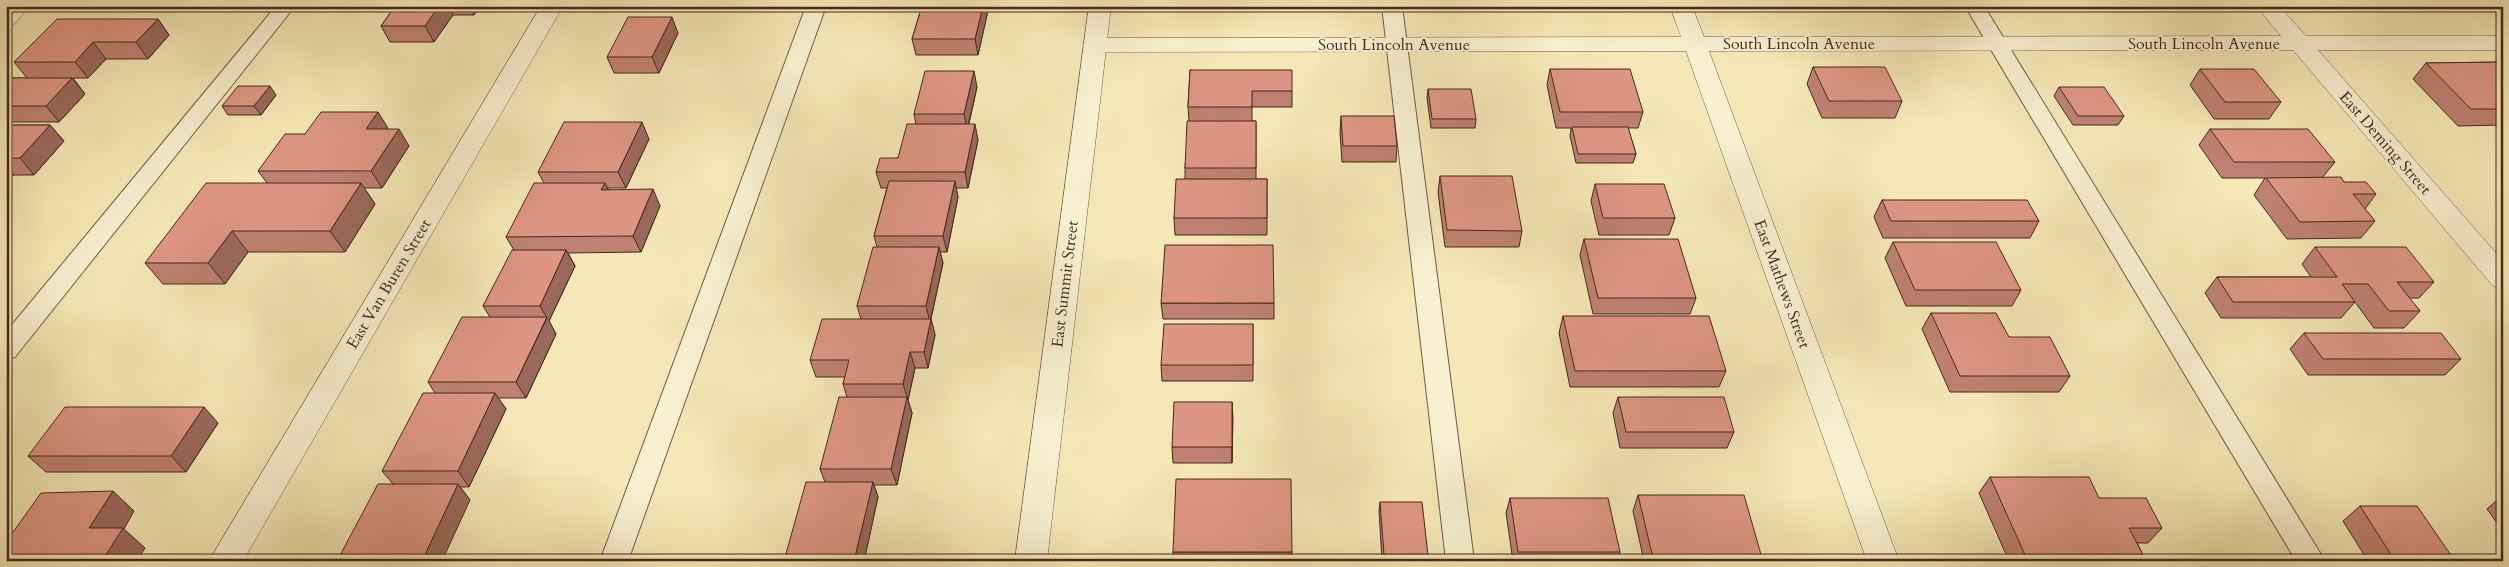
<svg xmlns="http://www.w3.org/2000/svg" width="2509" height="567" font-family="Cardo,serif">
<style>
.lines{fill:none;stroke-linecap:round;stroke-linejoin:round}
.service-casing{stroke:#725945;stroke-width:2}
.minor-casing{stroke:#725945;stroke-width:1}
.tertiary-casing{stroke:#725945;stroke-width:1}
.service{fill:#f8f0d0;fill-rule:evenodd}
.minor{fill:#f8f0d0;fill-rule:evenodd}
.tertiary{fill:#f8f0d0;fill-rule:evenodd}
.wall{fill:#be8172;stroke:#46291f}
.shaded-wall{fill:#9b695c;stroke:#46291f}
.building{fill:#dd9684;stroke:#46291f}
.labels{text-anchor:middle;dominant-baseline:central;stroke-width:4;stroke-linejoin:round;paint-order:stroke}
.street-label{font-size:16px;fill:#46291f;stroke:#f8f0d0}
</style>
<rect width="100%" height="100%" fill="#f5e8b6"/>
<filter id="stains"><feTurbulence type="fractalNoise" baseFrequency=".004" numOctaves="4"/><feColorMatrix values="0 0 0 0 .2 0 0 0 0 .09 0 0 0 0 .02 0 0 0 .5 -.17"/></filter>
<radialGradient id="worn" r=".72"><stop offset=".6" stop-color="#630" stop-opacity="0"/><stop offset="1" stop-color="#630" stop-opacity=".3"/></radialGradient>
<g class="lines">
<defs>
<g id="service">
<polygon points="276,6 295,6 15,357 6,359 6,332"/>
<polygon points="806,6 826,6 628,561 600,561"/>
<polygon points="1382,6 1402,6 1474,561 1446,561"/>
<polygon points="1965,6 1984,6 2325,561 2296,561"/>
</g>
<g id="minor">
<polygon points="6,6 30,6 14,24 6,26"/>
<polygon points="541,6 563,6 243,561 209,561"/>
<polygon points="1670,6 1692,6 1704,37 2281,36 2256,6 2279,6 2306,36 2503,36 2503,50 2318,50 2503,261 2503,289 2493,286 2293,50 1709,51 1899,561 1867,561 1686,51 1095,52 1087,50 1083,45 1087,40 1095,38 1681,37"/>
</g>
<polygon id="tertiary" points="1089,6 1111,6 1047,561 1015,561"/>
</defs>
<use href="#service" class="service-casing"/>
<use href="#minor" class="minor-casing"/>
<use href="#tertiary" class="tertiary-casing"/>
<use href="#service" class="service"/>
<use href="#minor" class="minor"/>
<use href="#tertiary" class="tertiary"/>
</g>
<g class="wall">
<polygon points="395,6 480,6 474,15 453,15 434,42 390,42 381,26"/>
<polygon points="922,6 989,6 978,55 916,55 912,39"/>
<polygon points="158,19 169,35 148,59 106,59 88,78 73,78 85,94 59,122 6,122 6,78 27,78 14,62"/>
<polygon points="678,33 659,73 614,73 607,57"/>
<polygon points="2503,62 2503,125 2458,126 2413,79 2426,63"/>
<polygon points="1813,67 1902,101 1895,118 1822,118 1807,84"/>
<polygon points="1550,69 1643,112 1638,128 1628,128 1636,154 1633,163 1576,163 1570,136 1571,128 1556,128 1547,85"/>
<polygon points="2200,69 2281,102 2269,119 2214,119 2190,85"/>
<polygon points="1190,70 1292,91 1292,107 1252,107 1252,121 1256,121 1256,179 1267,179 1267,235 1175,235 1174,218 1185,179 1185,168 1189,121 1188,107"/>
<polygon points="977,87 969,124 978,140 968,188 956,188 958,197 947,252 940,252 943,263 931,319 935,335 928,368 915,368 908,400 912,413 897,485 874,485 878,497 864,561 784,561 825,482 820,469 847,397 843,384 845,377 816,377 810,360 861,319 857,306 877,247 874,236 887,188 881,188 876,172 898,158 916,124 914,114"/>
<polygon points="2059,87 2124,116 2118,125 2073,125 2054,96"/>
<polygon points="1428,89 1476,119 1475,128 1431,128 1427,98"/>
<polygon points="276,95 261,115 228,115 222,106"/>
<polygon points="1341,116 1397,146 1396,162 1342,162 1340,132"/>
<polygon points="6,125 50,125 64,141 34,175 14,175 6,183"/>
<polygon points="388,128 387,129 409,146 382,188 364,188 375,204 345,252 248,252 225,284 163,284 145,263 267,183 258,171 305,134"/>
<polygon points="2210,129 2335,162 2322,178 2344,182 2376,194 2365,209 2375,221 2361,238 2287,239 2254,195 2265,178 2222,178 2199,145"/>
<polygon points="649,139 626,188 607,188 608,189 660,206 641,252 568,253 575,266 549,321 556,334 526,398 498,398 506,409 469,487 460,487 470,500 393,484 382,471 435,393 428,382 490,317 483,306 514,250 506,237 544,183 538,172"/>
<polygon points="1440,176 1522,231 1519,247 1445,247 1438,192"/>
<polygon points="1595,184 1675,218 1669,235 1599,235 1591,201"/>
<polygon points="1882,200 2039,221 2030,238 1883,238 1874,217"/>
<polygon points="1584,239 1696,298 1690,314 1593,314 1580,255"/>
<polygon points="1893,242 2021,290 2012,306 1906,306 1885,258"/>
<polygon points="2315,247 2434,282 2419,298 2409,298 2420,311 2404,328 2374,328 2355,302 2341,318 2221,318 2205,293 2217,277 2311,277 2302,264"/>
<polygon points="1161,303 1274,303 1274,319 1163,319"/>
<polygon points="1931,313 2009,337 2070,376 2059,392 1950,392 1922,329"/>
<polygon points="1563,316 1726,371 1719,387 1570,387 1559,333"/>
<polygon points="1253,324 1253,381 1162,381 1161,365"/>
<polygon points="2304,333 2461,359 2445,375 2308,375 2290,349"/>
<polygon points="1618,397 1734,432 1727,448 1620,448 1613,413"/>
<polygon points="1232,402 1232,463 1173,463 1172,447"/>
<polygon points="218,423 186,472 46,472 28,456"/>
<polygon points="1990,477 2099,498 2162,528 2148,543 2137,543 2143,555 2138,561 2009,561 1979,493"/>
<polygon points="1638,495 1762,558 1761,561 1644,561 1633,511"/>
<polygon points="2503,495 2503,531 2487,509"/>
<polygon points="1510,498 1620,552 1617,561 1513,561 1506,513"/>
<polygon points="1380,502 1428,555 1427,561 1382,561 1379,511"/>
<polygon points="2360,506 2455,561 2368,561 2343,521"/>
<rect x="1173" y="552" width="119" height="9"/>
</g>
<g class="shaded-wall">
<polygon points="439,6 448,6 453,15 434,42 425,26"/>
<polygon points="470,6 480,6 474,15"/>
<polygon points="983,6 989,6 978,55 975,39"/>
<polygon points="672,17 678,33 659,73 652,57"/>
<polygon points="158,19 169,35 148,59 136,42"/>
<polygon points="93,42 106,59 88,78 75,62"/>
<polygon points="974,71 977,87 967,130 964,114"/>
<polygon points="72,78 85,94 59,122 46,106"/>
<polygon points="270,86 276,95 261,115 254,106"/>
<polygon points="378,112 388,128 376,146 366,129"/>
<polygon points="642,122 649,139 626,188 618,172"/>
<polygon points="975,124 978,140 968,188 965,172"/>
<polygon points="50,125 64,141 34,175 20,158"/>
<polygon points="399,129 409,146 382,188 371,171"/>
<polygon points="6,166 14,175 6,183"/>
<polygon points="955,181 958,197 947,252 943,236"/>
<polygon points="361,183 375,204 345,252 330,231"/>
<polygon points="605,183 612,199 601,190"/>
<polygon points="653,189 660,206 641,252 633,236"/>
<polygon points="232,231 248,252 225,284 208,263"/>
<polygon points="939,247 943,263 930,322 926,306"/>
<polygon points="566,250 575,266 549,321 556,334 526,398 516,382 547,318 540,306"/>
<polygon points="931,319 935,335 928,368 924,352"/>
<polygon points="910,352 915,368 908,400 903,384"/>
<polygon points="495,393 506,409 469,487 458,471"/>
<polygon points="907,397 912,413 897,485 891,469"/>
<polygon points="1232,402 1233,418 1232,463"/>
<polygon points="204,407 218,423 186,472 171,456"/>
<polygon points="873,482 878,497 864,561 854,561"/>
<polygon points="458,484 470,500 442,561 422,561"/>
<polygon points="113,491 134,511 124,529 145,548 137,561 102,561 89,528"/>
</g>
<g class="building">
<polygon points="395,6 439,6 425,26 381,26"/>
<polygon points="922,6 983,6 975,39 912,39"/>
<polygon points="628,17 672,17 652,57 607,57"/>
<polygon points="57,19 158,19 136,42 93,42 75,62 14,62"/>
<polygon points="2503,62 2503,109 2471,109 2426,63"/>
<polygon points="1813,67 1885,67 1902,101 1829,101"/>
<polygon points="1550,69 1630,69 1643,112 1560,112"/>
<polygon points="2200,69 2254,69 2281,102 2225,102"/>
<polygon points="1190,70 1292,70 1292,91 1252,91 1252,107 1188,107"/>
<polygon points="925,71 974,71 964,114 914,114"/>
<polygon points="6,78 72,78 46,106 6,106"/>
<polygon points="238,86 270,86 254,106 222,106"/>
<polygon points="2059,87 2104,87 2124,116 2078,116"/>
<polygon points="1428,89 1471,89 1476,119 1432,119"/>
<polygon points="321,112 378,112 366,129 399,129 371,171 258,171 285,134 305,134"/>
<polygon points="1341,116 1394,116 1397,146 1343,146"/>
<polygon points="1187,121 1256,121 1256,168 1185,168"/>
<polygon points="564,122 642,122 618,172 538,172"/>
<polygon points="907,124 975,124 965,172 876,172 880,158 898,158"/>
<polygon points="6,125 50,125 20,158 6,158"/>
<polygon points="1572,127 1628,127 1636,154 1578,154"/>
<polygon points="2210,129 2308,129 2335,162 2234,162"/>
<polygon points="1440,176 1512,176 1522,231 1447,230"/>
<polygon points="2341,177 2344,182 2366,182 2376,194 2353,194 2375,221 2300,222 2266,178"/>
<polygon points="1176,179 1267,179 1267,218 1174,218"/>
<polygon points="889,181 955,181 943,236 874,236"/>
<polygon points="206,183 361,183 330,231 232,231 208,263 145,263"/>
<polygon points="534,183 605,183 601,190 653,189 633,236 506,237"/>
<polygon points="1595,184 1664,184 1675,218 1603,218"/>
<polygon points="1882,200 2027,200 2039,221 1891,221"/>
<polygon points="1584,239 1678,239 1696,298 1598,298"/>
<polygon points="1893,242 1996,242 2021,290 1915,290"/>
<polygon points="1165,245 1273,245 1274,303 1161,303"/>
<polygon points="873,247 939,247 926,306 857,306"/>
<polygon points="2315,247 2406,247 2434,282 2397,282 2420,311 2389,311 2368,284 2342,284 2355,302 2233,302 2217,277 2337,277"/>
<polygon points="512,250 566,250 540,306 483,306"/>
<polygon points="1931,313 1996,313 2009,337 2050,337 2070,376 1960,376"/>
<polygon points="1563,316 1709,316 1726,371 1575,371"/>
<polygon points="462,317 547,317 516,382 428,382"/>
<polygon points="822,319 931,319 924,352 910,352 903,384 843,384 849,360 810,360"/>
<polygon points="1164,324 1253,324 1253,365 1161,365"/>
<polygon points="2304,333 2441,333 2461,359 2323,359"/>
<polygon points="423,393 495,393 458,471 382,471"/>
<polygon points="839,397 907,397 891,469 820,469"/>
<polygon points="1618,397 1724,397 1734,432 1626,432"/>
<polygon points="1174,402 1232,402 1232,447 1172,447"/>
<polygon points="65,407 204,407 171,456 28,456"/>
<polygon points="1990,477 2089,477 2099,498 2146,498 2162,528 2129,528 2143,555 2025,555"/>
<polygon points="1176,479 1291,479 1292,552 1173,552"/>
<polygon points="806,482 873,482 854,561 784,561"/>
<polygon points="378,484 458,484 422,561 337,561"/>
<polygon points="113,491 89,528 123,528 102,561 6,561 6,542 41,493"/>
<polygon points="1638,495 1744,495 1762,558 1653,558"/>
<polygon points="1510,498 1608,498 1620,552 1518,552"/>
<polygon points="1380,502 1422,502 1428,555 1384,555"/>
<polygon points="2360,506 2417,506 2455,561 2395,561"/>
</g>
<g class="labels">
<g class="street-label">
<text x="1799" y="44">South Lincoln Avenue</text>
<text x="2204" y="44">South Lincoln Avenue</text>
<text x="1394" y="45">South Lincoln Avenue</text>
<text transform="translate(2385 143) rotate(49)">East Deming Street</text>
<text transform="translate(389 284) rotate(-59)">East Van Buren Street</text>
<text transform="translate(1065 284) rotate(-83)">East Summit Street</text>
<text transform="translate(1782 284) rotate(70)">East Mathews Street</text>
</g>
</g>
<rect width="2509" height="567" fill="none" stroke="#f5e8b6" stroke-width="25"/>
<rect x="8" y="8" width="2494" height="552" fill="none" stroke="#46291f" stroke-width="2.5"/>
<rect x="12" y="12" width="2484" height="542" fill="none" stroke="#46291f"/>
<rect width="100%" height="100%" filter="url(#stains)"/>
<rect width="100%" height="100%" fill="url(#worn)"/>
</svg>
